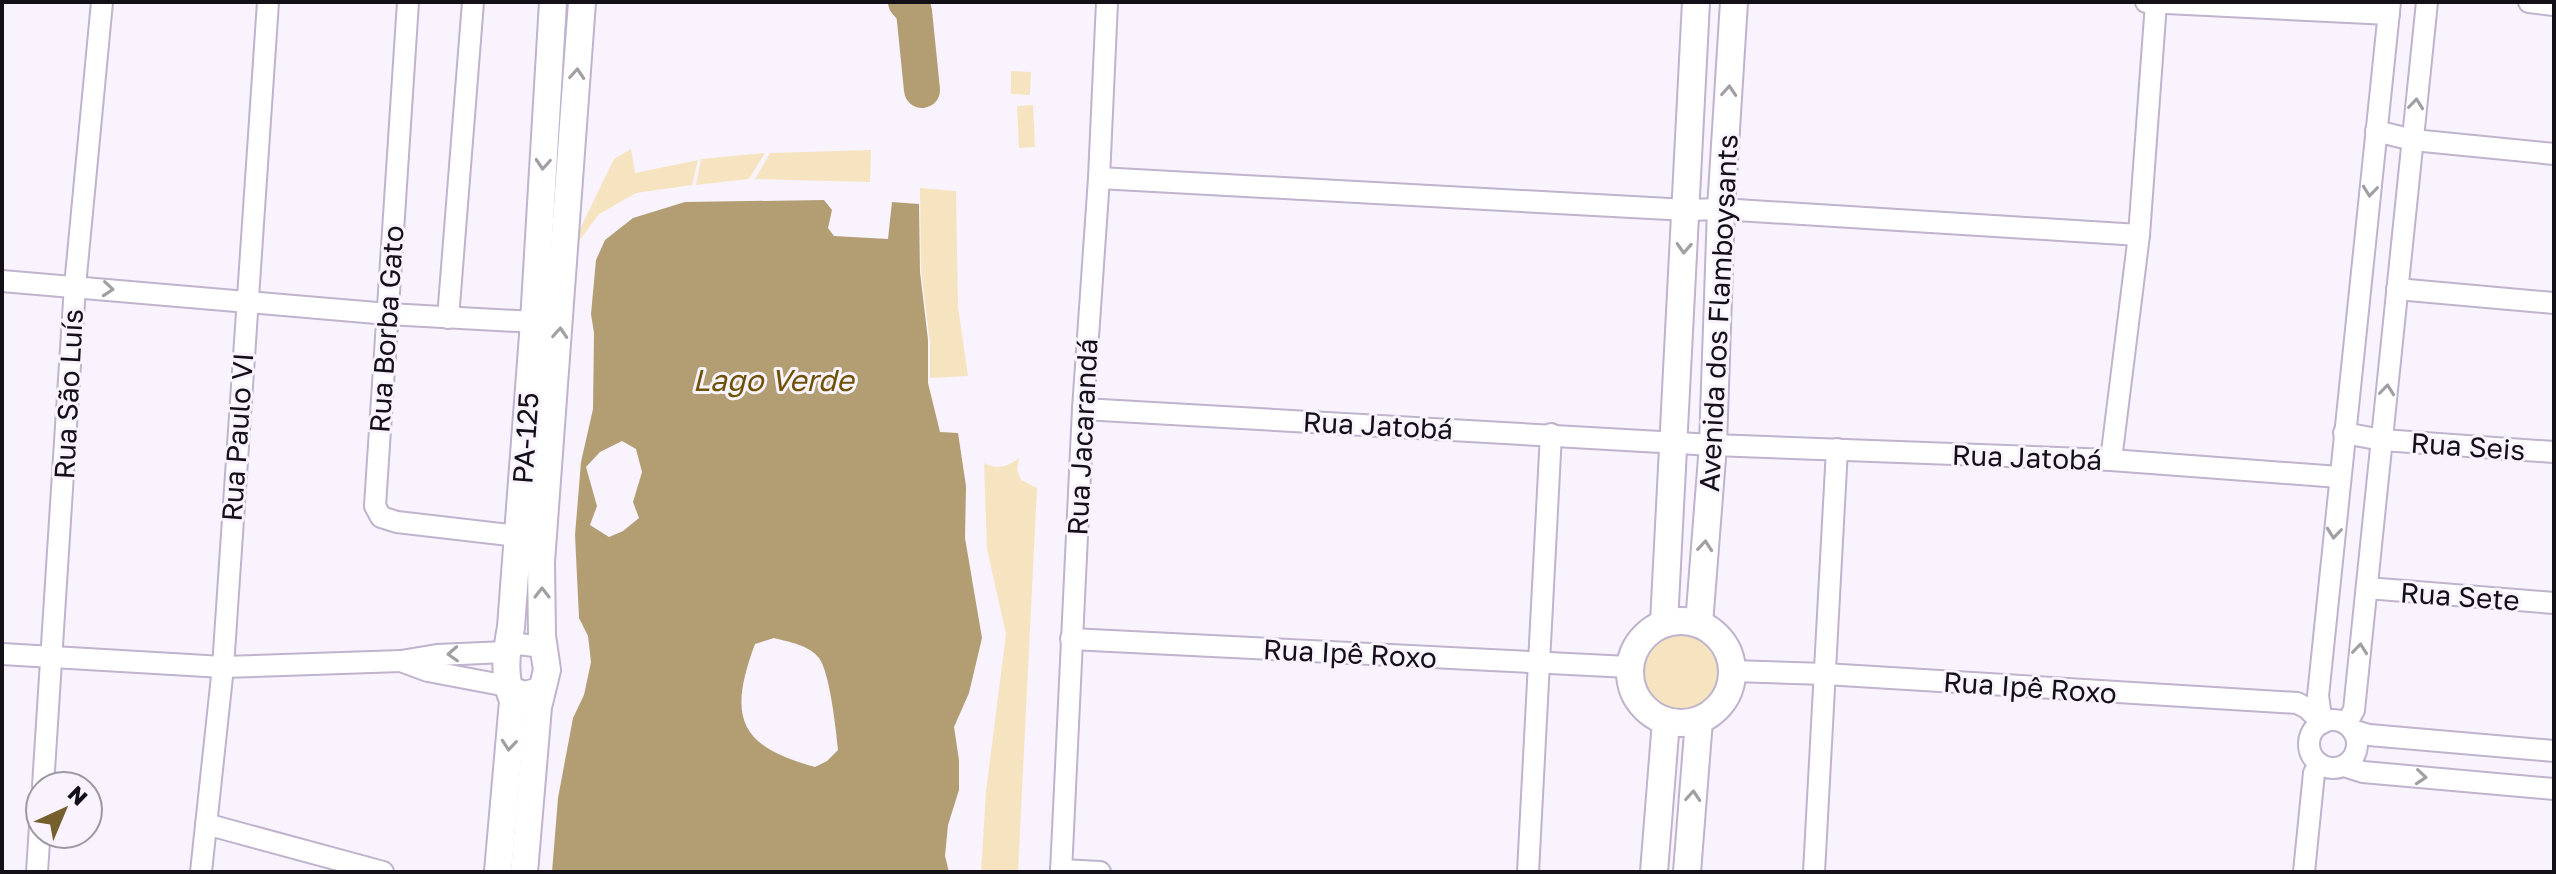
<svg xmlns="http://www.w3.org/2000/svg" width="2556" height="874" font-family="'Golos Text',sans-serif">
<style>
.green{fill:#f6e4c1}
.water{fill:#b39e74;fill-rule:evenodd}
.lines{fill:none;stroke-linecap:round;stroke-linejoin:round}
.river{stroke:#b39e74;stroke-width:36}
.minor-casing{stroke:#bfb3cd;stroke-width:24}
.tertiary-casing{stroke:#bfb3cd;stroke-width:30}
.minor{stroke:#fff;stroke-width:20}
.tertiary{stroke:#fff;stroke-width:26}
.oneway{stroke:#a19fa3}
.labels{text-anchor:middle;dominant-baseline:central;stroke-width:6;stroke-linejoin:round;paint-order:stroke}
.street-label{font-size:28px;fill:#141018;stroke:#f9f3fe}
.water-label{font-size:30px;font-style:italic;fill:#6f5204;stroke:#f9f3fe}
</style>
<rect width="100%" height="100%" fill="#f9f3fe"/>
<g class="green">
<polygon points="1011,71 1031,72 1030,95 1011,94"/>
<polygon points="1033,105 1035,147 1019,148 1017,106"/>
<polygon points="631,149 635,173 698,160 692,185 636,193 598,215 579,241 580,229 614,159"/>
<polygon points="871,150 870,182 755,179 770,153"/>
<polygon points="765,153 749,179 696,185 701,159"/>
<polygon points="920,188 956,191 958,307 968,376 930,378 930,342 921,271"/>
<path d="M1019,458L1017,470L1021,480L1037,488L1018,872H981L986,792L1006,634L987,549L984,463C998,470 1007,467 1019,458Z"/>
<circle cx="1682" cy="673" r="39"/>
</g>
<path class="water" d="M824,200L832,210L828,228L834,236L888,239L892,202L919,204L920,272L928,340V383L940,432L958,433L966,486L965,538L982,638L969,693L954,727L959,760V790L948,825L945,856L949,872H552L558,798L573,718L584,695L591,662L588,636L579,618L575,535L581,462L593,409L594,333L591,314L596,260L605,240L633,218L685,202ZM622,441L636,449L642,472L633,502L639,518L623,531L609,537L590,525L597,506L586,467L600,452ZM774,638C789,642 809,645 819,658C830,673 836,730 838,750L827,761L815,767C738,746 728,717 755,644Z"/>
<g class="lines">
<polyline class="river" points="906,2 914,11 922,90"/>
<defs>
<g id="minor">
<polyline points="408,2 375,506 381,517 397,522 517,536"/>
<polyline points="2146,2 2389,14"/>
<polyline points="2529,2 2554,5"/>
<polyline points="2376,131 2413,140 2554,154"/>
<polyline points="1099,178 1687,210 1721,209 2139,235"/>
<polyline points="2,281 388,314 534,322"/>
<polyline points="2397,289 2554,303"/>
<polyline points="448,318 473,2"/>
<polyline points="1083,409 1713,445 2111,460 2339,477"/>
<polyline points="2344,433 2382,440 2554,452"/>
<polyline points="2111,460 2139,235 2156,3"/>
<polyline points="2367,588 2554,603"/>
<polyline points="1071,639 1629,667"/>
<polyline points="2,654 223,667 401,661 437,655 506,652 519,644 534,646 544,652"/>
<polyline points="401,661 428,671 507,686 525,692 543,687"/>
<polyline points="1732,671 1825,674 2297,703 2307,708 2322,723"/>
<circle cx="2333" cy="744" r="24"/>
<polyline points="2322,723 2318,696 2390,2"/>
<polyline points="2346,724 2354,710 2427,2"/>
<polyline points="2352,730 2369,735 2554,751"/>
<polyline points="2344,766 2363,772 2554,789"/>
<polyline points="43,786 75,286 102,2"/>
<polyline points="206,824 383,872"/>
<polyline points="1061,870 1100,872"/>
<polyline points="37,872 40,826"/>
<polyline points="201,872 223,667 268,2"/>
<polyline points="1061,872 1083,409 1099,178 1107,2"/>
<polyline points="1528,872 1551,434"/>
<polyline points="1814,872 1837,449"/>
<polyline points="2304,872 2314,773 2320,764"/>
</g>
<g id="tertiary">
<circle cx="1681" cy="672" r="51"/>
<polyline points="1664,623 1696,2"/>
<polyline points="1699,624 1713,445 1721,209 1734,2"/>
<path d="M498,872L513,701C503,676 506,653 511,627L534,322L553,2"/>
<polyline points="524,872 538,707 547,670 542,636 541,562 582,2"/>
<polyline points="1654,872 1666,721"/>
<polyline points="1687,872 1699,720"/>
</g>
</defs>
<use href="#minor" class="minor-casing"/>
<use href="#tertiary" class="tertiary-casing"/>
<use href="#minor" class="minor"/>
<use href="#tertiary" class="tertiary"/>
</g>
<defs><path id="oneway-chevron" d="M-2-3.5L2.5 0L-2 3.5" fill="none" stroke-width="1.6" stroke-linecap="round" stroke-linejoin="round" transform="scale(2)"/></defs>
<g class="oneway">
<use href="#oneway-chevron" transform="translate(577 74) rotate(-86)"/>
<use href="#oneway-chevron" transform="translate(1729 91) rotate(-86)"/>
<use href="#oneway-chevron" transform="translate(2416 104) rotate(-84)"/>
<use href="#oneway-chevron" transform="translate(543 164) rotate(94)"/>
<use href="#oneway-chevron" transform="translate(2370 191) rotate(96)"/>
<use href="#oneway-chevron" transform="translate(1684 248) rotate(93)"/>
<use href="#oneway-chevron" transform="translate(108 289) rotate(5)"/>
<use href="#oneway-chevron" transform="translate(560 333) rotate(-86)"/>
<use href="#oneway-chevron" transform="translate(2387 390) rotate(-84)"/>
<use href="#oneway-chevron" transform="translate(2334 533) rotate(96)"/>
<use href="#oneway-chevron" transform="translate(1705 546) rotate(-85)"/>
<use href="#oneway-chevron" transform="translate(542 593) rotate(-90)"/>
<use href="#oneway-chevron" transform="translate(2360 649) rotate(-84)"/>
<use href="#oneway-chevron" transform="translate(453 654) rotate(177)"/>
<use href="#oneway-chevron" transform="translate(509 745) rotate(95)"/>
<use href="#oneway-chevron" transform="translate(2421 777) rotate(5)"/>
<use href="#oneway-chevron" transform="translate(1693 796) rotate(-86)"/>
</g>
<g class="labels">
<g class="street-label">
<text transform="translate(1718 313) rotate(-87)">Avenida dos Flamboysants</text>
<text transform="translate(386 329) rotate(-86)">Rua Borba Gato</text>
<text transform="translate(68 394) rotate(-87)">Rua São Luís</text>
<text transform="translate(1378 425) rotate(3)">Rua Jatobá</text>
<text transform="translate(237 437) rotate(-86)">Rua Paulo VI</text>
<text transform="translate(1082 437) rotate(-87)">Rua Jacarandá</text>
<text transform="translate(525 438) rotate(-86)">PA-125</text>
<text transform="translate(2468 446) rotate(4)">Rua Seis</text>
<text transform="translate(2027 457) rotate(2)">Rua Jatobá</text>
<text transform="translate(2460 596) rotate(4)">Rua Sete</text>
<text transform="translate(1350 653) rotate(3)">Rua Ipê Roxo</text>
<text transform="translate(2030 687) rotate(4)">Rua Ipê Roxo</text>
</g>
<g class="water-label">
<text x="773" y="380">Lago Verde</text>
</g>
</g>
<rect width="2556" height="874" fill="none" stroke="#141018" stroke-width="8"/>
<g transform="translate(64 810) rotate(44)"><circle r="38" fill="#f9f3fe" stroke="#9d98a2" stroke-width="2"/>
<path d="M0-6L14 30L0 20L-14 30Z" fill="#765f2f"/>
<text y="-12" font-size="22" font-weight="bold" text-anchor="middle" fill="#141018">N</text>
</g>
</svg>
